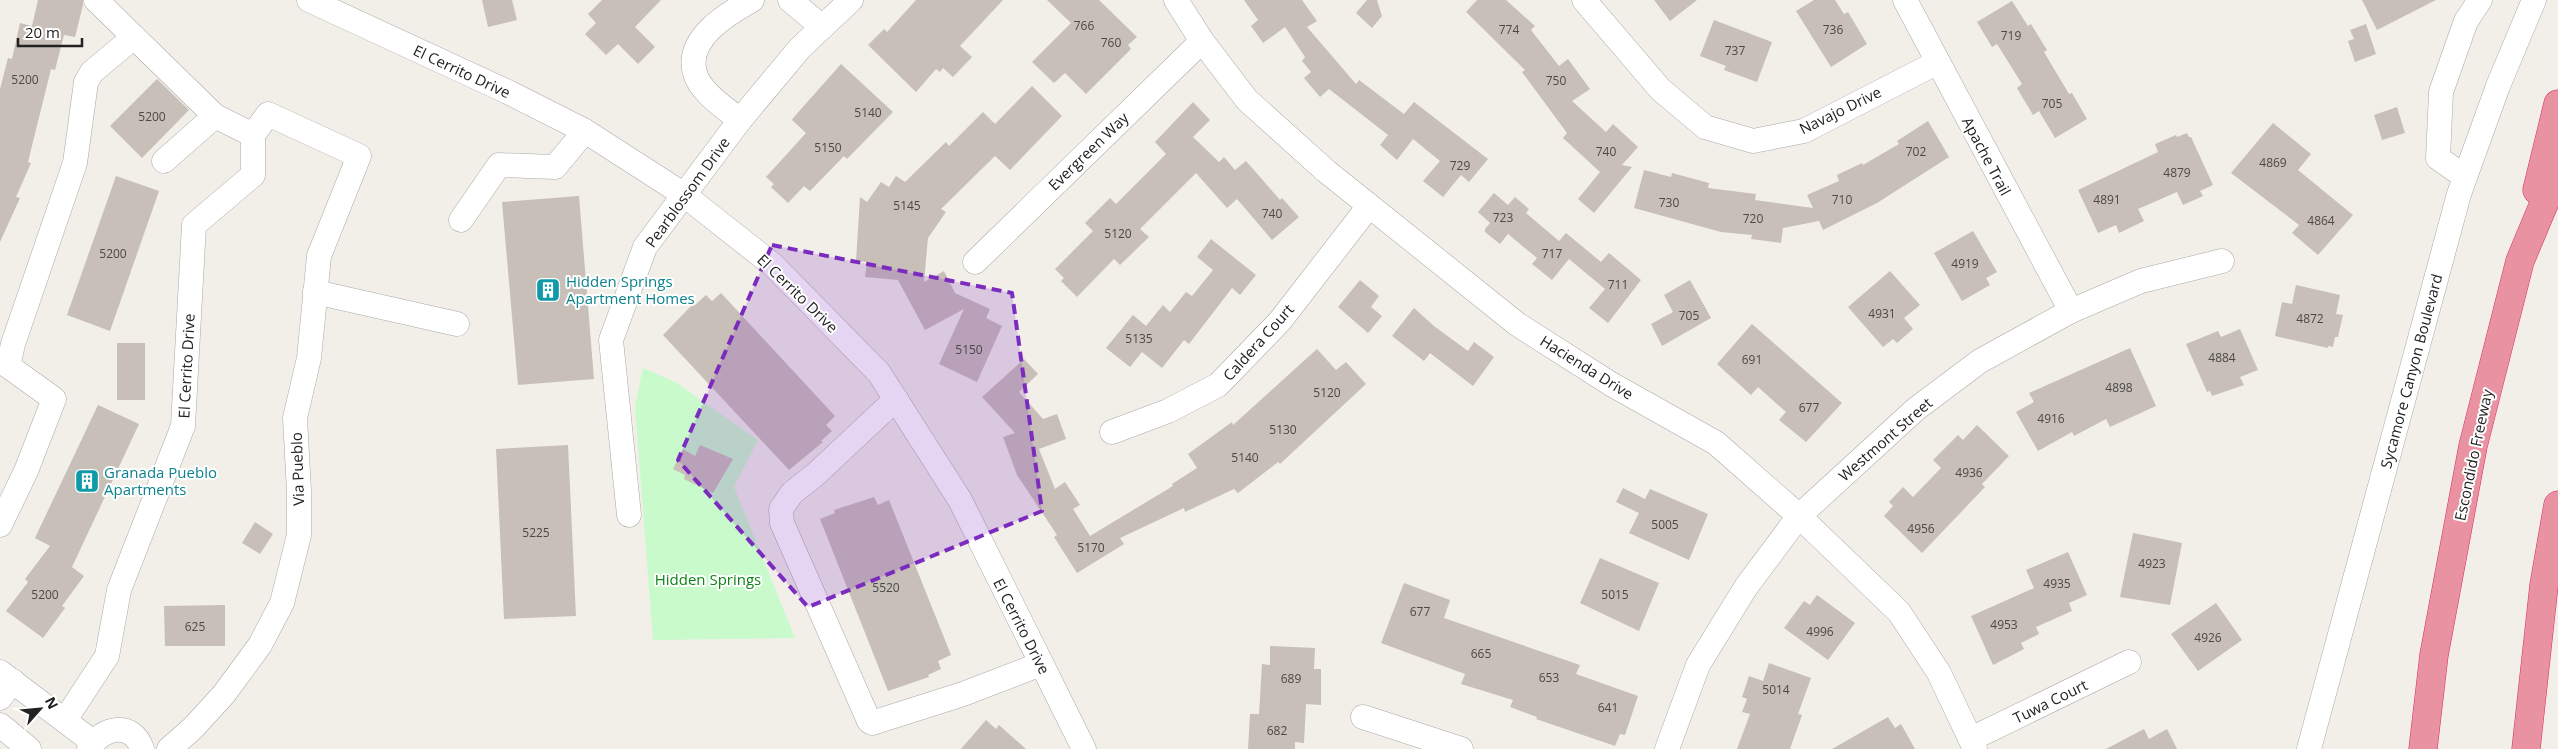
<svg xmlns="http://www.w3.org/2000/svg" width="2558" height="749" font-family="'Open Sans',sans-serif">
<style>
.park{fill:#c8facc}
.building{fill:#c7bfb8}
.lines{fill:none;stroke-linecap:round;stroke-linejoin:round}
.minor-casing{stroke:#a9a9a9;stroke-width:25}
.highway-casing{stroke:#dc2a67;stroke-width:29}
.minor{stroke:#fff;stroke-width:24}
.highway{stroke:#e892a2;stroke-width:28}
.marked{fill:#7b2cbf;fill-opacity:0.2;stroke:#7b2cbf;stroke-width:4;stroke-dasharray:10 6;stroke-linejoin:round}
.labels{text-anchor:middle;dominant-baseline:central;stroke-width:4;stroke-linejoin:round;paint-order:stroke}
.number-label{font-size:12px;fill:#4b4948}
.street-label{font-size:15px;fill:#222;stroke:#fff}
.culture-label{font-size:15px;fill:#0d838f;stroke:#fff;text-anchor:start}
.park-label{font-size:15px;fill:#0c8416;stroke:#fff}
</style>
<rect width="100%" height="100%" fill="#f2efe9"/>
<polygon class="park" points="643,368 675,382 758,440 734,487 795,638 653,640 635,406"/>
<g class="building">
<polygon points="38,0 83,0 83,5 75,37 64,35 55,70 51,69 28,162 31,163 16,197 20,198 0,242 0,89 8,58 12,59 20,23 32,26"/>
<polygon points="482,0 512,0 517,20 488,27"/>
<polygon points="602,0 661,0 635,27 655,47 638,64 618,44 606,55 585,34 596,23 588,14"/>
<polygon points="916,0 1003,0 960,46 972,57 953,77 943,68 940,72 936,69 916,92 868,45 884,29 887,32"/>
<polygon points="1047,0 1099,0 1137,37 1128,45 1131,49 1086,94 1065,73 1054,83 1032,62 1071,23"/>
<polygon points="1244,0 1302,0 1317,21 1307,27 1356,84 1359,80 1404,114 1414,102 1488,159 1469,182 1461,175 1443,197 1423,181 1440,161 1413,139 1397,160 1380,145 1388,135 1329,89 1320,97 1304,78 1311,72 1302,61 1305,57 1285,27 1263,43 1251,26 1258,20"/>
<polygon points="1367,0 1377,0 1382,16 1372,28 1356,13"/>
<polygon points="1477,0 1506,0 1535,26 1531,30 1559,66 1568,59 1590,89 1572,101 1606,132 1613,124 1638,147 1622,165 1632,167 1594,213 1578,199 1600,172 1563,138 1567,133 1522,72 1525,70 1466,12"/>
<polygon points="1654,0 1697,0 1670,21"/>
<polygon points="1814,0 1835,0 1844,14 1848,12 1867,44 1831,67 1796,11"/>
<polygon points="2362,0 2436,0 2377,30"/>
<polygon points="2012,1 2028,26 2031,24 2047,50 2044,52 2069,94 2072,93 2087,119 2055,138 2039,111 2033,115 2017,88 2022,84 1997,44 1992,47 1977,22"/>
<polygon points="1714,20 1772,42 1757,82 1724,70 1726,66 1700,56"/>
<polygon points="2366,24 2376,54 2355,62 2348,41 2354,39 2350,30"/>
<polygon points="841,64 893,112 847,159 844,156 810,191 804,186 788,203 771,187 774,184 766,177 806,133 792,120 794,117"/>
<polygon points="157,79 189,110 142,158 110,126"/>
<polygon points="1032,86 1062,116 1010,170 995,156 941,209 946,212 928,238 924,282 944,271 955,293 990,309 986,318 1002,326 977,382 939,364 964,309 925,330 898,280 865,277 867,262 856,261 860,197 867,202 881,182 889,187 896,176 905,182 946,142 949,146 983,112 995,124"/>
<polygon points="1193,102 1210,120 1193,137 1219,162 1224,157 1235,170 1246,161 1280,200 1282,198 1299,217 1272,240 1237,199 1227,208 1196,173 1140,229 1149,237 1120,265 1114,259 1077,297 1061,281 1064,278 1055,269 1093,231 1085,223 1110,198 1116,204 1166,154 1155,142"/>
<polygon points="2397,107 2405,133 2382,140 2374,115"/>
<polygon points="1928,121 1949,157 1877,203 1823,230 1819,221 1783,228 1781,243 1751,239 1752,235 1721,232 1634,208 1644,170 1671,177 1672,173 1709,183 1708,188 1756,194 1755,200 1813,208 1807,195 1839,181 1837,175 1862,163 1863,165 1899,144 1897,141"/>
<polygon points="2273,123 2311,154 2298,170 2353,215 2318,255 2292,233 2299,225 2231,173"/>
<polygon points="2187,133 2189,137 2191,137 2213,185 2200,191 2203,196 2183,205 2177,192 2138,209 2144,221 2119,233 2116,225 2098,233 2078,190 2158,152 2155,144 2176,135 2177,137"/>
<polygon points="116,176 159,191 110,331 67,315"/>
<polygon points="1494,193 1508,205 1515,197 1529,209 1526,213 1559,241 1566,233 1601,262 1609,253 1641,280 1608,323 1589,308 1605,289 1569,259 1552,280 1532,264 1537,258 1508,234 1500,244 1485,232 1485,229 1490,223 1478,212"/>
<polygon points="579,196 594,379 518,385 502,202"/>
<polygon points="1973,231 1997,272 1986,278 1990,285 1962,301 1934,253"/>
<polygon points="1211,239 1256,275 1240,295 1232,288 1189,344 1184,340 1162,368 1142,352 1130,367 1106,348 1133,315 1146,326 1163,305 1170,312 1186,292 1192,296 1213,270 1197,257"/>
<polygon points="1890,271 1920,305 1904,318 1913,329 1897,343 1893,339 1883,347 1848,307"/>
<polygon points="1360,280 1379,296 1371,307 1382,316 1368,333 1338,307"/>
<polygon points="1690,280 1711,318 1662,346 1651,324 1673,312 1664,295"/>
<polygon points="2296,285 2340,295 2336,314 2343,315 2338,337 2335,337 2333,347 2328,346 2328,348 2275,336 2282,302 2292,304"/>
<polygon points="721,293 835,416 826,425 832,431 821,441 823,442 789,470 663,335 694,303 695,305 706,295 712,301"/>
<polygon points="1414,308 1434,326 1468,351 1474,342 1494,357 1473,386 1430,353 1424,361 1392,336"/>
<polygon points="1752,324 1842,403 1806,442 1779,420 1786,412 1758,387 1751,395 1717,364"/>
<polygon points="2240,329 2258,370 2240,377 2244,385 2212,396 2210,391 2207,392 2186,344 2218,331 2221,337"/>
<rect x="117" y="343" width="28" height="57"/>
<polygon points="2130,348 2156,406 2110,427 2106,419 2074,436 2072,432 2038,451 2016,412 2034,402 2029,393"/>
<polygon points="1317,349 1336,370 1346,362 1366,384 1280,464 1278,462 1238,493 1234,489 1185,512 1184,508 1120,538 1124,544 1077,573 1054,537 1057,535 1017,475 1003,437 1015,433 982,397 1024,359 1038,374 1019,392 1043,419 1057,414 1066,439 1039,449 1055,489 1065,482 1080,505 1073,509 1090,536 1173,486 1172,484 1197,468 1188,454 1232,422 1233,425"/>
<polygon points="98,405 139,424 72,567 84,576 62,606 65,608 43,638 6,611 28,582 25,579 50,546 35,538"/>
<polygon points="1977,425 2009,456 1982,484 1985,487 1922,553 1884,516 1893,506 1889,502 1903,487 1913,497 1941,468 1933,460 1958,435 1963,440"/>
<polygon points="568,445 576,616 504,619 496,449"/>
<polygon points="700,445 733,459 713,493 684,479 685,475 673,469 683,449 695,456"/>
<polygon points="1623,488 1645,499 1650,489 1708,514 1689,560 1629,533 1639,513 1616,502"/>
<polygon points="874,497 878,505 889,500 951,655 938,661 941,669 928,675 929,677 888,691 820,519 835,513 834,510"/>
<polygon points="255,522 273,534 260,554 242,543"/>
<polygon points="2133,533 2182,543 2170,605 2120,597"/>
<polygon points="2068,552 2087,595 2069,603 2072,611 2036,627 2039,634 2021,643 2024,649 1993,665 1971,616 2034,588 2026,570"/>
<polygon points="1600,558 1659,583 1639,631 1580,603"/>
<polygon points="1404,583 1450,600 1444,618 1580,665 1576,674 1638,696 1625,735 1620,734 1615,746 1536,719 1537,717 1510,707 1513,700 1461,684 1465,674 1381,643"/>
<polygon points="1817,595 1855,623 1828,660 1784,628 1804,601 1810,605"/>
<polygon points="2216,603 2242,640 2198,671 2171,634"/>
<polygon points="225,605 225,646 165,646 164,606"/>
<polygon points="1270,646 1315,648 1314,669 1321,669 1321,705 1306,704 1304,743 1295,742 1295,749 1248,749 1250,714 1259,714 1262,664 1270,665"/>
<polygon points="1769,663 1811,678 1798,714 1802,715 1790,749 1737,749 1750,714 1742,712 1747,699 1742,697 1749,676 1763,681"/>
<polygon points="1888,717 1895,728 1901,724 1915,749 1832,749"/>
<polygon points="986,720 996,729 999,725 1026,749 961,749"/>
<polygon points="2144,729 2149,739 2167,729 2177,749 2106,749"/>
</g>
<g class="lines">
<defs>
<g id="minor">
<polyline points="96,0 215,116 253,135"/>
<polyline points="309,0 508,92 585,131 683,194 773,265 879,373 960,500 1084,749"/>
<polyline points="790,0 822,27"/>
<polyline points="1176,0 1202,41 1247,100 1326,171 1517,324 1611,384 1716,443 1799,516 1899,612 1939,673 1975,749"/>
<polyline points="1584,0 1660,89 1705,127 1753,141 1804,131 1938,62"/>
<polyline points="1905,0 2071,311"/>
<path d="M740,120C725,108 700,92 695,73C685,39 727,14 752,0"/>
<polyline points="164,161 215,116"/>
<polyline points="2465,177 2438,158 2441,92 2466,21 2480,0"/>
<polyline points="461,220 499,165 555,167 585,131"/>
<polyline points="975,262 1202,41"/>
<polyline points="315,292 457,324"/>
<polyline points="896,399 816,474 792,493 781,509 782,523 869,721 872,723 963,694 1041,664"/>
<polyline points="1112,432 1168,411 1218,385 1280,321 1369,206"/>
<polyline points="629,515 611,340 645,247 740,120 800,48 851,0"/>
<polyline points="0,525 26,471 54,399 8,366 13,344 75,163 86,82 92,72 134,37"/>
<polyline points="0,672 93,742"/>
<polyline points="0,698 13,681"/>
<polyline points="1363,717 1461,749"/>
<polyline points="65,720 107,656 119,590 183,426 194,225 253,175 253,135"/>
<polyline points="0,725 29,749"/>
<polyline points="1971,739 2129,662"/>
<path d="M89,749C102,726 133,721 142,749"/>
<polyline points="169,749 193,728 224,694 260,645 282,603 299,535 299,491 295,418 309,358 319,256 359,156 268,114 253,135"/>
<polyline points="1667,749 1698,665 1746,587 1799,516 1916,409 1980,361 2071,311 2141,281 2222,261"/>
<polyline points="2309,749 2459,194 2498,86 2534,0"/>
</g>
<g id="highway">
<polyline points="2537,190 2558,104"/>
<polyline points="2423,749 2434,655 2473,446 2520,261 2558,170"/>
<polyline points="2526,749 2544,585 2558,505"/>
</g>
</defs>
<use href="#minor" class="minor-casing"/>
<use href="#highway" class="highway-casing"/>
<use href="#minor" class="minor"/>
<use href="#highway" class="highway"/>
</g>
<path class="marked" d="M772,245L1012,293L1042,511L808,607L678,460Z"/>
<defs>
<symbol id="building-square" viewBox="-11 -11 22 22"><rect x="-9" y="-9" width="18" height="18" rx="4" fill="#0f9aa8" stroke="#fff"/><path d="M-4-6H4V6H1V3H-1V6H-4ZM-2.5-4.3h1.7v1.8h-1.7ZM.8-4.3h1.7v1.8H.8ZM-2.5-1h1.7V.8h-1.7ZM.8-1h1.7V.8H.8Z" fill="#fff"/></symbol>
</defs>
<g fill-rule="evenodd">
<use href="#building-square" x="534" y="276" width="28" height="28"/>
<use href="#building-square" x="73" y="467" width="28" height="28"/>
</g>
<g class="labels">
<g class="number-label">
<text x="1084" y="25">766</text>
<text x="1509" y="29">774</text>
<text x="1833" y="29">736</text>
<text x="2011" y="35">719</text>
<text x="1111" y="42">760</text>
<text x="1735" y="50">737</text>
<text x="25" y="79">5200</text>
<text x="1556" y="80">750</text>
<text x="2052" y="103">705</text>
<text x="868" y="112">5140</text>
<text x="152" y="116">5200</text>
<text x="828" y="147">5150</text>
<text x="1606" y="151">740</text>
<text x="1916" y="151">702</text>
<text x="2273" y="162">4869</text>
<text x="1460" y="165">729</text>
<text x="2177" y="172">4879</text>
<text x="1842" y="199">710</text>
<text x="2107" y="199">4891</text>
<text x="1669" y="202">730</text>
<text x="907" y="205">5145</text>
<text x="1272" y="213">740</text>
<text x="1503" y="217">723</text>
<text x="1753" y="218">720</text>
<text x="2321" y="220">4864</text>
<text x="1118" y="233">5120</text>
<text x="113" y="253">5200</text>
<text x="1552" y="253">717</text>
<text x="1965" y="263">4919</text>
<text x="1618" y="284">711</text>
<text x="1882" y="313">4931</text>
<text x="1689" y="315">705</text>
<text x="2310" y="318">4872</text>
<text x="1139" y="338">5135</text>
<text x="969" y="349">5150</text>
<text x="2222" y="357">4884</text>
<text x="1752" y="359">691</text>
<text x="2119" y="387">4898</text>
<text x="1327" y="392">5120</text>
<text x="1809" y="407">677</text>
<text x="2051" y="418">4916</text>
<text x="1283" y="429">5130</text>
<text x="1245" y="457">5140</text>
<text x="1969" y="472">4936</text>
<text x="1665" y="524">5005</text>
<text x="1921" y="528">4956</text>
<text x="536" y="532">5225</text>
<text x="1091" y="547">5170</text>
<text x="2152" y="563">4923</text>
<text x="2057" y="583">4935</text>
<text x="886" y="587">5520</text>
<text x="45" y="594">5200</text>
<text x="1615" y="594">5015</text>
<text x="1420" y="611">677</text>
<text x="2004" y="624">4953</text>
<text x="195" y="626">625</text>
<text x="1820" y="631">4996</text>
<text x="2208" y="637">4926</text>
<text x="1481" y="653">665</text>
<text x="1549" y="677">653</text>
<text x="1291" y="678">689</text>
<text x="1776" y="689">5014</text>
<text x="1608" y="707">641</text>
<text x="1277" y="730">682</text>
</g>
<g class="street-label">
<text transform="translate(462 71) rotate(25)">El Cerrito Drive</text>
<text transform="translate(1840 110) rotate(-26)">Navajo Drive</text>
<text transform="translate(1088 151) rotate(-44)">Evergreen Way</text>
<text transform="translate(1987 156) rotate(62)">Apache Trail</text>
<text transform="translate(687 192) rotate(-54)">Pearblossom Drive</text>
<text transform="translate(798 293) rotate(44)">El Cerrito Drive</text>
<text transform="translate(1258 342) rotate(-48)">Caldera Court</text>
<text transform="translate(186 366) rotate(-87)">El Cerrito Drive</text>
<text transform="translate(1587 367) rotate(32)">Hacienda Drive</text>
<text transform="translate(2411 371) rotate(-75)">Sycamore Canyon Boulevard</text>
<text transform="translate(1885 439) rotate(-41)">Westmont Street</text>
<text transform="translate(2473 455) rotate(-78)">Escondido Freeway</text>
<text transform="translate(297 469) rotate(-92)">Via Pueblo</text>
<text transform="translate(1022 626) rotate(63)">El Cerrito Drive</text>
<text transform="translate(2050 701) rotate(-26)">Tuwa Court</text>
</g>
<g class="culture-label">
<text x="566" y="281">Hidden Springs<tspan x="566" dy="17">Apartment Homes</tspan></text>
<text x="104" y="472">Granada Pueblo<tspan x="104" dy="17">Apartments</tspan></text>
</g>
<g class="park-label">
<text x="708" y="579">Hidden Springs</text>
</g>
</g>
<g transform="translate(40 709) rotate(63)" stroke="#ffffff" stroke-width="4" paint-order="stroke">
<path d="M0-4L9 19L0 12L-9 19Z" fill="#222222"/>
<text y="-8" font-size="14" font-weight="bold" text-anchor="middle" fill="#222222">N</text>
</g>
<path d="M18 38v8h64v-8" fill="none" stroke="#222222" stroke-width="2.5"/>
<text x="25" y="38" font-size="15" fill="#222222" stroke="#ffffff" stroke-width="4" paint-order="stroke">20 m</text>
</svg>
